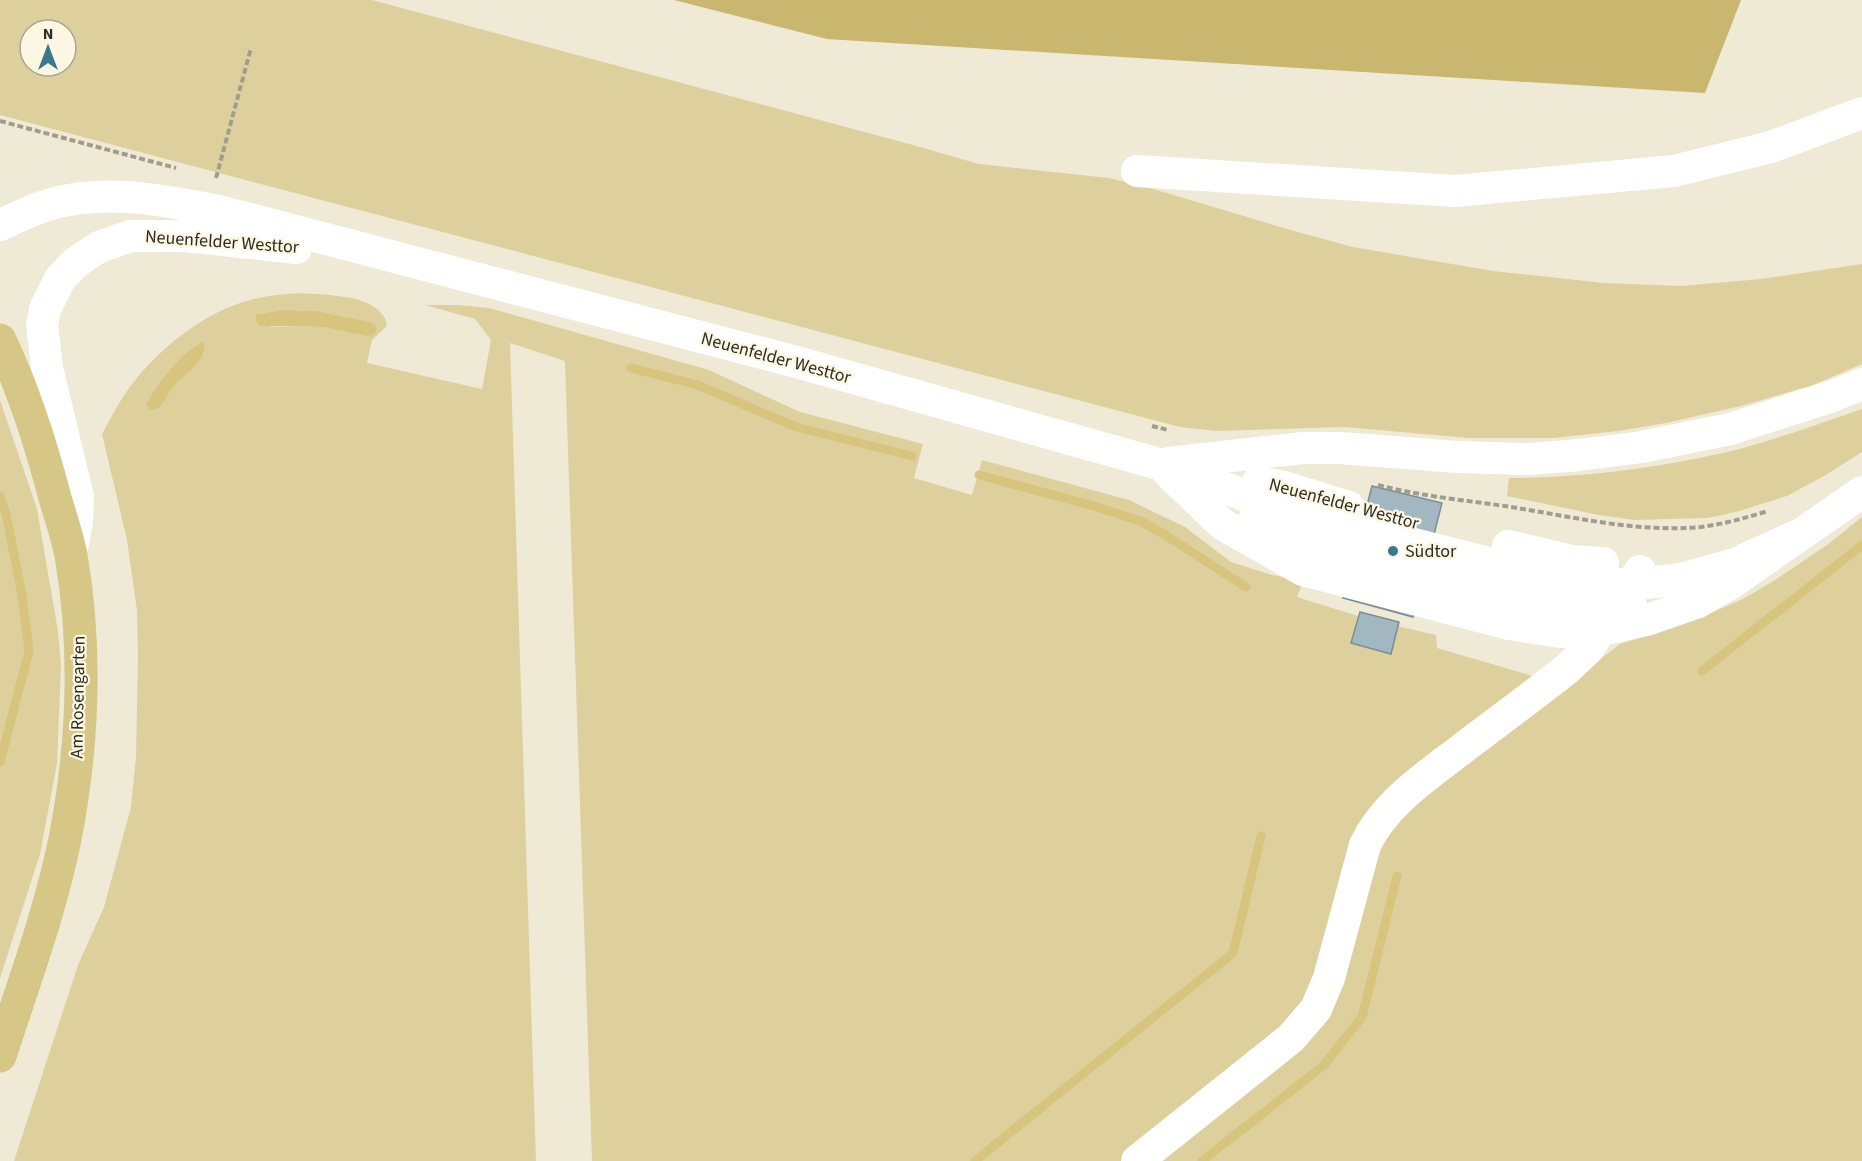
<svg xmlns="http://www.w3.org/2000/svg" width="1862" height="1161" font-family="'Source Sans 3',sans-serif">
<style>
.green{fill:#ded09d;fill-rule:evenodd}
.forest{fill:#c9b66f}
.water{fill:#d7c47d}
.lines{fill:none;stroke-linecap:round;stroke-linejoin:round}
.stream{stroke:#d7c47d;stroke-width:9}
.building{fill:#a3b7c0;stroke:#7b8e97;stroke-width:1.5}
.path{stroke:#a19d8e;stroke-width:4;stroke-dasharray:6 3;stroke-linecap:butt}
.minor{stroke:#fff;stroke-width:32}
.major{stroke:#d7c786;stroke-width:33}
.poi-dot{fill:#3c7790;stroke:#fcf7e3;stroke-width:2}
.labels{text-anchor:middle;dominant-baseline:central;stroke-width:4.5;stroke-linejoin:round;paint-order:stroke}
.street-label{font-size:18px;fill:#2f2d26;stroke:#fcf7e3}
.poi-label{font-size:18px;fill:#2f2d26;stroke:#fcf7e3;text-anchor:start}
</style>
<rect width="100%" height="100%" fill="#efead6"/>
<g class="green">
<path d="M0,0H372L913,145L979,164L1109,178L1150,188L1287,229L1353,247L1493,271L1604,283L1681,286L1761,279L1862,264V364L1813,385L1741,406L1666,423L1618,431L1554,438H1469L1344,427L1216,431L1180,427L0,115ZM30,30H66V66H30Z"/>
<path d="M300,293C323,295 372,294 384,317C386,320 386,323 387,326L372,340L367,363L482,389L491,340L475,319L425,305H458L489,308L709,370L800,412L923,444L914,478L972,495L982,460L1129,500L1185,527L1231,562L1272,575L1303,581L1297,597L1358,616L1351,643L1390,654L1397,626L1436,635L1437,648L1536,677L1377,808L1309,1000L1253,1057L1121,1161H592L565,361L510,343L536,1161H14L78,965L104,907L131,807L136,757L138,657L137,611L127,540L102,434C109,422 115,409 123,397C152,353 206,308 259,298C272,295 286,294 300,293ZM285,310L317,311L370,322L365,336L323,327H271L256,314ZM197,344L205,352L197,364L174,385L157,408L154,410L147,405L166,376Z"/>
<polygon points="0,400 37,509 58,631 61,665 57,764 40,854 0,978"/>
<path d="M1862,409V452L1824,476L1787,496L1736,512L1708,518L1635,520L1599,515L1507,496L1509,478C1579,478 1659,468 1727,452C1773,441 1818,424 1862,409Z"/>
<polygon points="1862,517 1862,1161 1156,1161 1282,1061 1378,845 1404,811 1620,644 1692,621 1743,599 1775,580 1827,545"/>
</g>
<polygon class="forest" points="674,0 1741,0 1705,93 827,39"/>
<g class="water">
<polygon points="285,310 317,311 370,322 376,326 377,330 373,335 365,336 323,327 260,326 256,321 256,314"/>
<path d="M202,342C213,357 183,375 174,386C168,393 165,402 157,409L154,410L149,409L146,405C156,386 182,351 202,342Z"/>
</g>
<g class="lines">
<g class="stream">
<polyline points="631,368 698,385 796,427 912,456"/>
<polyline points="979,475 1094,506 1140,521 1162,533 1246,587"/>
<polyline points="0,496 6,514 22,595 29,651 0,762"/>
<polyline points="1702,671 1862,545"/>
<polyline points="975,1161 1233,953 1261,836"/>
<polyline points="1202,1161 1324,1065 1362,1017 1397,876"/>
</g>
</g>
<g class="building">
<polygon points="1372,486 1442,503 1413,617 1343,598"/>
<polygon points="1360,612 1399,622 1391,654 1351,643"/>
</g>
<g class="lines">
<g class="path">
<polyline points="0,121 176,168"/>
<polyline points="216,178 251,48"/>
<polyline points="1152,426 1168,430"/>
<path d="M1378,485C1420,496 1463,500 1505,506C1570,516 1635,533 1701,527C1724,524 1745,518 1768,511"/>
</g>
<g class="minor">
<polyline points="1137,171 1455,191 1674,171 1771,147 1862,113"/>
<path d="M0,225C16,218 31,210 48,205C104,188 163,200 219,211L800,363L1159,464L1296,514L1555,580L1596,584H1637L1681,579L1735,564L1796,536"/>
<polyline points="1169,463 1303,448 1340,448 1458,457 1530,459 1579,455 1642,447 1730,429 1830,397 1862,384"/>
<polyline points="1168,472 1222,524 1303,570 1509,624 1560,632 1602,630 1647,620 1696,603 1731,583 1862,492"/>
<polyline points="1258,482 1284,487 1349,507"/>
<polyline points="1254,520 1288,538 1345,557 1519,602 1571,608 1615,608 1631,606"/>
<polyline points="1508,546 1572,561 1603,563"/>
<polyline points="71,554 77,522 78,497 47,368 42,325 45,309 60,279 75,263 99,247 131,236 185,236 296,248"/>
<path d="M1137,1161L1291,1038L1316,1009L1329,978L1365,845C1386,801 1430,774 1467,745C1500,720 1534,695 1567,669L1587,650L1640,571"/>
</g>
<path class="major" d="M0,340C24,391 41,444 55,498C61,517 67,536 71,555C87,649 83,746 65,839C50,913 23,985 0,1056"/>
</g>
<circle class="poi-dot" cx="1393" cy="551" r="6"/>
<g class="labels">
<g class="street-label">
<text transform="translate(222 242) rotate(4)">Neuenfelder Westtor</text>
<text transform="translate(776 358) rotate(15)">Neuenfelder Westtor</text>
<text transform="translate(1344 504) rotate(15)">Neuenfelder Westtor</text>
<text transform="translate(78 697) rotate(-89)">Am Rosengarten</text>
</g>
<g class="poi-label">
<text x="1405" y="551">Südtor</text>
</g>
</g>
<g transform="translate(48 48)"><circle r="28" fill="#fcf7e3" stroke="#aaa697" stroke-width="1.5"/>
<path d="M0-4.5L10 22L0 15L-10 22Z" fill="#3c7790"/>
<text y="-9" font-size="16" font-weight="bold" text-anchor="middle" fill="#2f2d26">N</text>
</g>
</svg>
